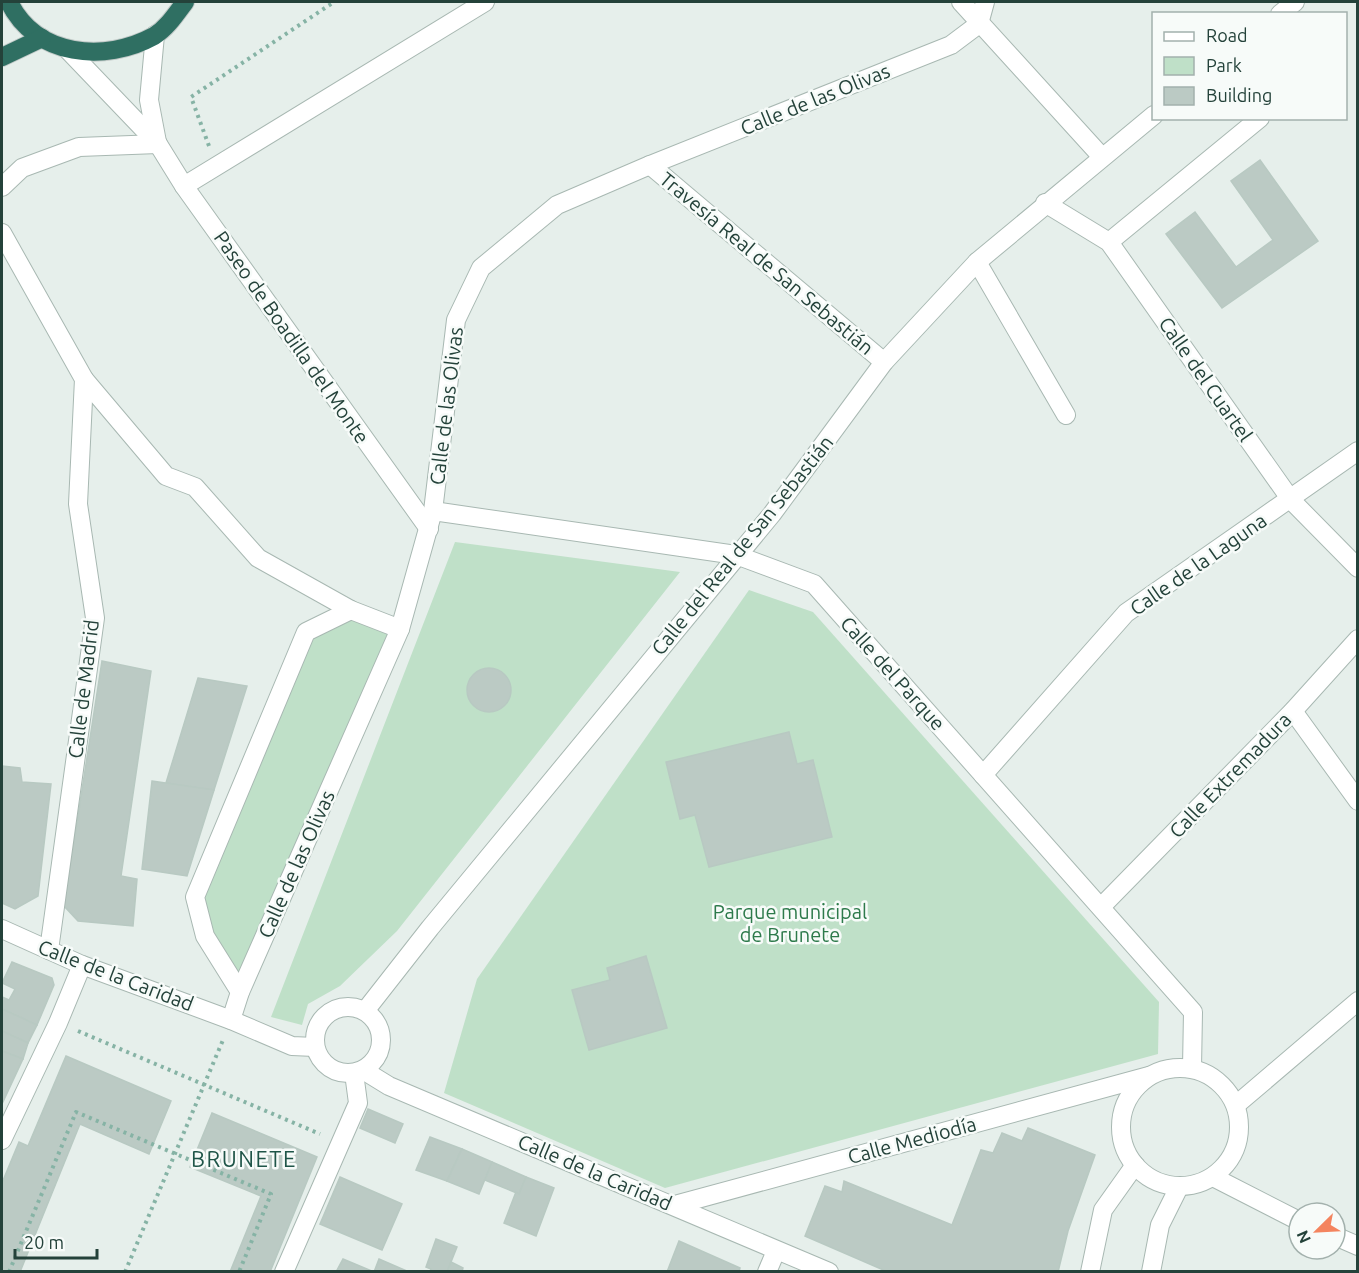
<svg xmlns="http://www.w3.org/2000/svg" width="1359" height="1273" font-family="Ubuntu,sans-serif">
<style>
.green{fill:#bfe0c8}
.building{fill:#bbcac4;stroke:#b8c9c2;stroke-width:1.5}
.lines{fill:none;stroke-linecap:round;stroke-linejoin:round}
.minor-casing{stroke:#a8b8b2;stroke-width:20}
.highway-casing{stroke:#c2cac8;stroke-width:20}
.path{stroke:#86b3a5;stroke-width:4;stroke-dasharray:3 4.5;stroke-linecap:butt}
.minor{stroke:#fff;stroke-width:18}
.highway{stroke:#2f6f62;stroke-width:18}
.labels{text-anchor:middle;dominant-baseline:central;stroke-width:5;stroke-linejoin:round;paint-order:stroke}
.street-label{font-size:20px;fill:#24423a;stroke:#f7fbf9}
.park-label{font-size:20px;fill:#2d7a4b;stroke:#f7fbf9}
.quarter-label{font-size:22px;letter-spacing:1.5px;fill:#1f5548;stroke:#f7fbf9}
</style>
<rect width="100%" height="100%" fill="#e6efeb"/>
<g class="green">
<polygon points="455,542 680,572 397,931 340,986 308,1004 302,1025 271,1017"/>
<polygon points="749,590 813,612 1159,1002 1158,1054 665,1188 444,1093 477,979"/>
<polygon points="351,610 400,629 240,992 195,897 306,632"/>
</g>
<g class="building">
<polygon points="1260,160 1318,241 1222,308 1166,234 1195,212 1236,267 1273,240 1231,181"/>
<polygon points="102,661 151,671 121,876 137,879 133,926 78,921 64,906"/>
<circle cx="489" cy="690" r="22"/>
<polygon points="198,678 247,686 214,790 166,783"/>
<polygon points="789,732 797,764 813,760 832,837 709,867 695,815 680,819 666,762"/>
<polygon points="2,766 20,768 22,782 51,784 38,896 15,909 2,903"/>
<polygon points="152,781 214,790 187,876 142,869"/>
<polygon points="646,956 667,1028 589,1050 572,990 610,980 607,968"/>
<polygon points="12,962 52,978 54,985 37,1025 2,1009 2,997 9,1000 15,989 2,983"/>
<polygon points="2,1009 37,1025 28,1043 2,1031"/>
<polygon points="2,1031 28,1043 23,1059 2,1051"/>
<polygon points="2,1051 23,1059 2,1104"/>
<polygon points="66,1056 171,1101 149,1154 80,1124 20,1272 2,1272 2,1183 19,1142 28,1146"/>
<polygon points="368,1109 403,1124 395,1143 360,1128"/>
<polygon points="212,1113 317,1157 270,1272 230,1272 261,1196 190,1167"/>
<polygon points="1028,1128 1095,1155 1068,1231 1058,1272 888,1272 805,1236 825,1186 842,1192 844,1181 952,1225 981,1150 993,1153 1002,1133 1022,1141"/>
<polygon points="430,1137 462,1149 447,1181 416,1170"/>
<polygon points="462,1149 492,1162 479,1194 447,1181"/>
<polygon points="492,1162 526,1177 519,1194 485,1180"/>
<polygon points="340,1177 402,1204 382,1250 320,1224"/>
<polygon points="526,1177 554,1188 536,1236 504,1223 516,1192 519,1194"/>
<polygon points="436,1239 457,1247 447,1272 430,1272 431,1269 426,1267"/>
<polygon points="679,1241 740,1268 739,1272 667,1272"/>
<polygon points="343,1259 374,1272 336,1272"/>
<polygon points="379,1259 409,1272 374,1272"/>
<polygon points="451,1262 463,1268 462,1272 447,1272"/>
</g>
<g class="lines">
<defs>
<g id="minor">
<polyline points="961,2 1102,157"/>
<polyline points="1280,14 1295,2"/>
<polyline points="155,35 149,100 157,142"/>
<polyline points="67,49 158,144 184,186 429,529"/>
<polyline points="650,165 884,362"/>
<polyline points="184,186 485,2"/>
<polyline points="2,187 22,168 79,147 158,144"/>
<polyline points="1045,203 1109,242 1291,500 1358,568"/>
<polyline points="2,233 84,379 78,504 95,618 49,950"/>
<polyline points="1109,242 1260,118"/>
<polyline points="977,262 1066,415"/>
<polyline points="84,379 166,476 195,487 258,558 351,610 400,629"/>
<polyline points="433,511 736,555 814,584 1193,1012 1192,1068"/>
<polyline points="1293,711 1358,801"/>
<polyline points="983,775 1126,613 1358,451"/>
<polyline points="1101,907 1293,711 1358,639"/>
<polyline points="2,929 82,965 231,1020 292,1046 315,1047"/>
<polyline points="240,992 205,936 195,897 306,632 351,610"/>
<circle cx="348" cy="1040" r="33"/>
<polyline points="365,1011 430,928 772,514 884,362 977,262 1154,115"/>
<polyline points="231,1020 240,992 400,629 433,511 456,320 481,268 557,205 650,165 951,45 979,24 985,2"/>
<circle cx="1180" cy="1127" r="59"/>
<polyline points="363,1070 389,1086 829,1272"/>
<polyline points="1236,1105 1358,1001"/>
<polyline points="2,1140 58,1023 82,965"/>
<polyline points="1213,1177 1299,1221"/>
<polyline points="675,1205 1149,1076"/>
<polyline points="1335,1236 1358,1246"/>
<polyline points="284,1272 358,1103 354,1073"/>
<polyline points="767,1272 776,1251"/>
<polyline points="1090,1272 1103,1210 1135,1165"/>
<polyline points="1151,1272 1160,1225 1179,1187"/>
</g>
<g id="highway">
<path d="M9,2C36,57 105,63 154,36C167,28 176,14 185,2"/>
<polyline points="2,57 42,38"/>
</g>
</defs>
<use href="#minor" class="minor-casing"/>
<use href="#highway" class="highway-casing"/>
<g class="path">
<polyline points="209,146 191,97 334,2"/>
<polyline points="78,1031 320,1134"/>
<polyline points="9,1272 76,1112 271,1194 239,1272"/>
<polyline points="125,1272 223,1040"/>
</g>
<use href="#minor" class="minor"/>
<use href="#highway" class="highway"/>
</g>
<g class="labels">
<g class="street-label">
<text transform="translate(815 99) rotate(-22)">Calle de las Olivas</text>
<text transform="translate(767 263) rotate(40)">Travesía Real de San Sebastián</text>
<text transform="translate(292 337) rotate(55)">Paseo de Boadilla del Monte</text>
<text transform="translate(1206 379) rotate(55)">Calle del Cuartel</text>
<text transform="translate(446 406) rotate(-83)">Calle de las Olivas</text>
<text transform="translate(742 545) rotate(-51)">Calle del Real de San Sebastián</text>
<text transform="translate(1198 564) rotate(-35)">Calle de la Laguna</text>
<text transform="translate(893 673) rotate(48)">Calle del Parque</text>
<text transform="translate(83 689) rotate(-83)">Calle de Madrid</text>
<text transform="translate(1230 775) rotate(-46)">Calle Extremadura</text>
<text transform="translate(296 864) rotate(-66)">Calle de las Olivas</text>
<text transform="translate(116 975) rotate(21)">Calle de la Caridad</text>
<text transform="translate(912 1140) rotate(-15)">Calle Mediodía</text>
<text transform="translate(595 1172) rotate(23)">Calle de la Caridad</text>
</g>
<g class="park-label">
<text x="790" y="911">Parque municipal<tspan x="790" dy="23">de Brunete</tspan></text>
</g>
<g class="quarter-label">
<text x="244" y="1158">BRUNETE</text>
</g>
</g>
<rect width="1359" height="1273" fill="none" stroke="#24423a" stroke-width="6"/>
<rect x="1152" y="12" width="195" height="108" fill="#f7fbf9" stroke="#a3b1ad" stroke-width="1.5"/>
<rect x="1164" y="32" width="30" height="9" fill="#ffffff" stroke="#a3b1ad" stroke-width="1.5"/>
<text x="1206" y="42" font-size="18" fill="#24423a">Road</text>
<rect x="1164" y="57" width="30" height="18" fill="#bfe0c8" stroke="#a3b1ad" stroke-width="1.5"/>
<text x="1206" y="72" font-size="18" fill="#24423a">Park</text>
<rect x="1164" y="87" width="30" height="18" fill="#bbcac4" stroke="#a3b1ad" stroke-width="1.5"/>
<text x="1206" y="102" font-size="18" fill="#24423a">Building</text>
<g transform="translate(1317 1231) rotate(246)"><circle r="28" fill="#f7fbf9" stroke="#a3b1ad" stroke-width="1.5"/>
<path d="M0-4.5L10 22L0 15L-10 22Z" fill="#f4845f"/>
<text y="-9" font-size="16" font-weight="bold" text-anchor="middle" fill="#24423a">N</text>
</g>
<path d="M15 1249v9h82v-9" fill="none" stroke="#24423a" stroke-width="3"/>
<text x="24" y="1249" font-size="18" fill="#24423a" stroke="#f7fbf9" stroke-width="4.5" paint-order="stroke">20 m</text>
</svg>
